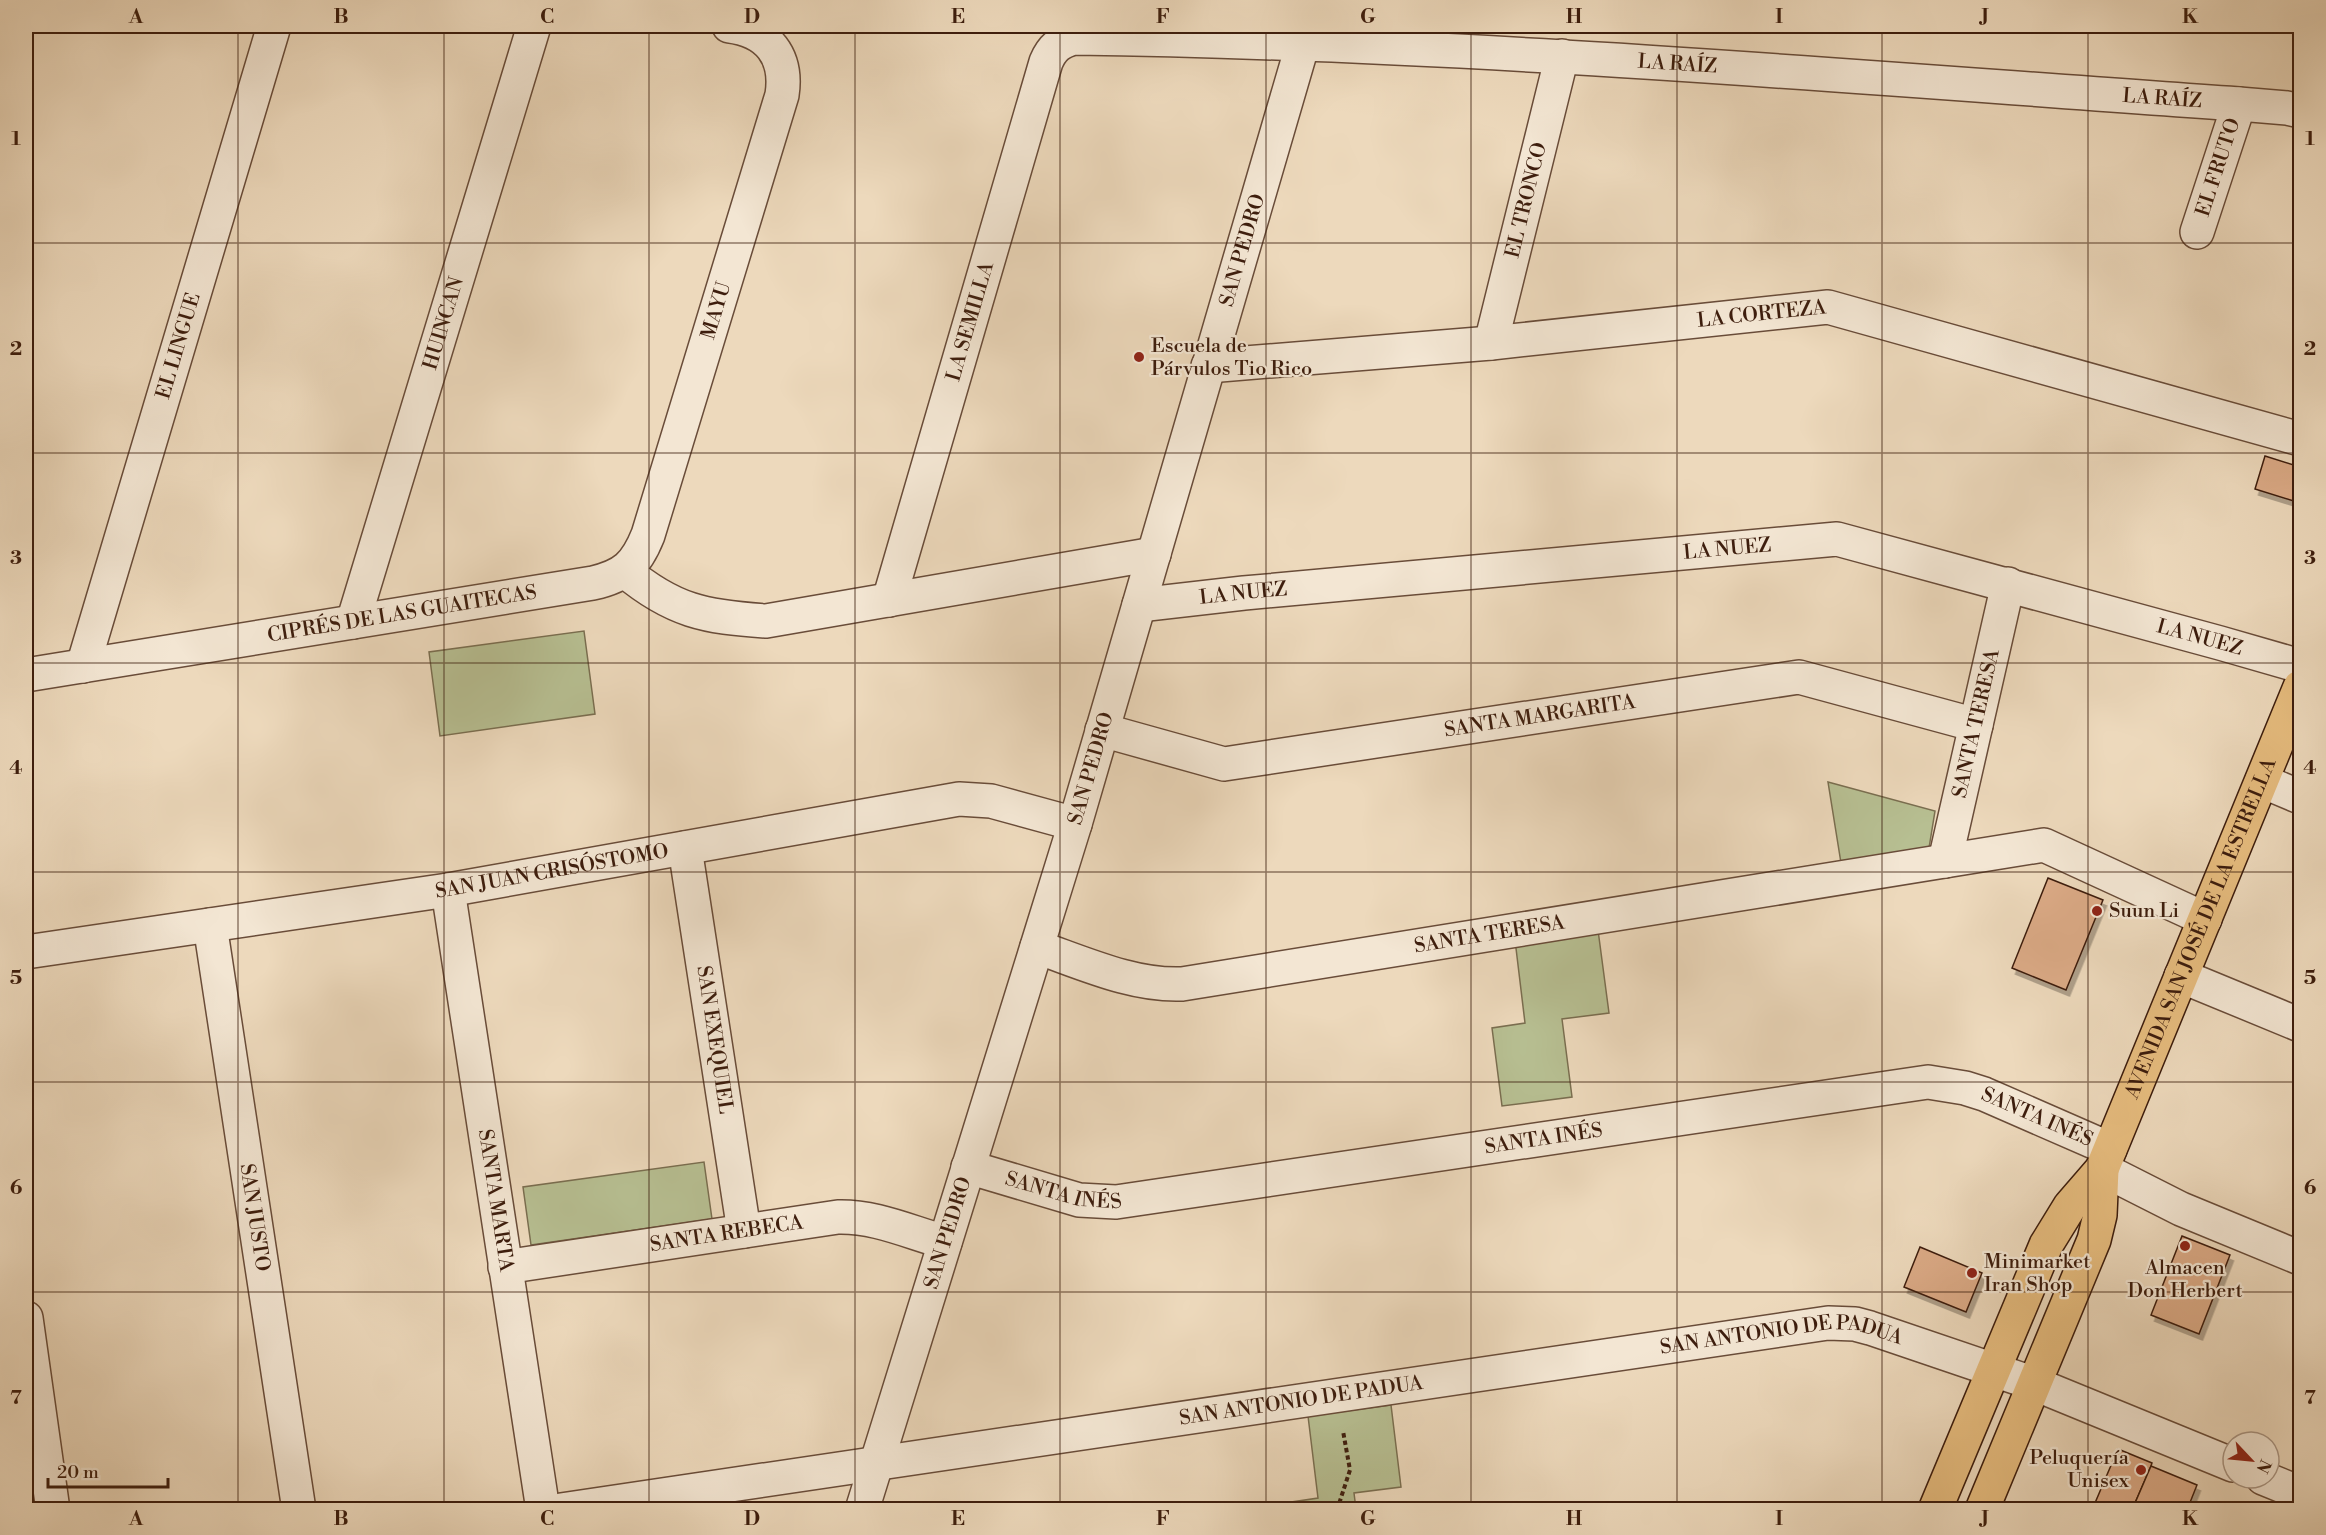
<svg xmlns="http://www.w3.org/2000/svg" width="2326" height="1535" font-family="'Libre Bodoni',serif">
<style>
.grass{fill:#b7bf92;stroke:#7a6e50;stroke-width:1.5}
.building{fill:#dbaa86;stroke:#3d1d0d;stroke-width:1.5;filter:url(#shadow)}
.lines{fill:none;stroke-linecap:round;stroke-linejoin:round}
.minor-casing{stroke:#694c39;stroke-width:36}
.major-casing{stroke:#3d1d0d;stroke-width:36}
.path{stroke:#3d1d0d;stroke-width:4;stroke-dasharray:4.5 3;stroke-linecap:butt}
.minor{stroke:#f3e6d3;stroke-width:33}
.major{stroke:#e6bc7e;stroke-width:33}
.grid{fill:none;stroke:#3d1d0d;stroke-width:1.5;stroke-opacity:0.55}
.poi-dot{fill:#8f2418;stroke:#f3e6d3;stroke-width:2}
.labels{text-anchor:middle;dominant-baseline:central;stroke-width:4.5;stroke-linejoin:round;paint-order:stroke}
.street-label{font-size:20px;fill:#3d1d0d;stroke:#f3e6d3}
.poi-label{font-size:20px;fill:#3d1d0d;stroke:#f3e6d3;text-anchor:start}
.neatline{fill:none;stroke:#3d1d0d;stroke-width:2}
.grid-label{font-size:20px;text-anchor:middle;font-weight:bold;fill:#3d1d0d}
</style>
<defs>
<filter id="shadow"><feDropShadow dx="3.5" dy="6" stdDeviation="0" flood-color="#0004"/></filter>
</defs>
<rect width="100%" height="100%" fill="#edd9bc"/>
<filter id="stains"><feTurbulence type="fractalNoise" baseFrequency=".00333" numOctaves="4"/><feColorMatrix values="0 0 0 0 .2 0 0 0 0 .09 0 0 0 0 .02 0 0 0 .5 -.17"/></filter>
<radialGradient id="worn" r=".72"><stop offset=".6" stop-color="#630" stop-opacity="0"/><stop offset="1" stop-color="#630" stop-opacity=".3"/></radialGradient>
<g class="grass">
<polygon points="584,631 595,714 440,736 429,652"/>
<polygon points="1828,782 1935,811 1928,854 1841,863"/>
<polygon points="1598,930 1609,1013 1562,1019 1572,1097 1502,1106 1492,1028 1525,1023 1515,940"/>
<polygon points="704,1162 712,1219 531,1245 523,1187"/>
<polygon points="1391,1405 1401,1487 1354,1493 1356,1509 1286,1509 1285,1503 1318,1498 1308,1416"/>
</g>
<g class="building">
<polygon points="2265,456 2300,467 2300,503 2255,489"/>
<polygon points="2048,878 2103,900 2066,990 2012,968"/>
<polygon points="2182,1236 2230,1255 2199,1334 2151,1315"/>
<polygon points="1920,1247 1982,1273 1966,1312 1904,1287"/>
<polygon points="2118,1449 2152,1463 2151,1466 2132,1510 2092,1510"/>
<polygon points="2151,1466 2197,1485 2187,1510 2132,1510"/>
</g>
<g class="lines">
<defs>
<g id="minor">
<path id="s1" d="M2197,232L2239,104"/>
<path id="s2" d="M1491,343L1562,56"/>
<path id="s3" d="M1208,366L1491,343L1828,307L2300,439"/>
<path d="M625,571C673,611 705,617 766,621L1154,554"/>
<path id="s4" d="M889,600L1046,62C1052,48 1059,42 1074,38C1463,43 1851,77 2239,104L2287,108L2300,111"/>
<path id="s5" d="M1139,605L1244,593L1837,539L2220,643L2300,666"/>
<path id="s6" d="M353,622L534,26"/>
<path id="s7" d="M83,666L274,26"/>
<path id="s8" d="M26,675L593,583C624,576 636,565 648,535L782,95C788,56 768,31 729,26"/>
<path id="s9" d="M1102,730L1224,764L1799,677L1976,725"/>
<polyline points="2262,781 2300,797"/>
<path id="s10" d="M685,848L744,1231"/>
<path id="s11" d="M1945,861L2008,584"/>
<path id="s12" d="M448,890L543,1510"/>
<path id="s13" d="M210,925L299,1510"/>
<path id="s14" d="M1037,947C1083,963 1133,986 1182,984L2044,845L2205,919"/>
<path id="s15" d="M26,952L448,890L959,799L991,801L1075,824"/>
<polyline points="2181,976 2300,1025"/>
<path id="s16" d="M968,1167L1079,1200L1116,1202L1928,1082L1965,1088L1984,1094L2110,1149"/>
<polyline points="2102,1169 2181,1209 2300,1258"/>
<path id="s17" d="M505,1267L838,1217C875,1216 909,1232 945,1242"/>
<polyline points="26,1318 53,1510"/>
<polyline points="2263,1478 2300,1493"/>
<path id="s18" d="M561,1510L1828,1323L1855,1324L1870,1328L2035,1384L2233,1465"/>
<path id="s19" d="M862,1510L1075,824L1308,26"/>
</g>
<g id="major">
<path id="s20" d="M1935,1510L2046,1245L2070,1206L2102,1169L2300,687"/>
<polyline points="1982,1510 2094,1240 2100,1215 2102,1169"/>
</g>
</defs>
<use href="#minor" class="minor-casing"/>
<use href="#major" class="major-casing"/>
<polyline class="path" points="1337,1510 1350,1470 1343,1431"/>
<use href="#minor" class="minor"/>
<use href="#major" class="major"/>
</g>
<path class="grid" d="M238,26V1510M444,26V1510M649,26V1510M855,26V1510M1060,26V1510M1266,26V1510M1471,26V1510M1677,26V1510M1882,26V1510M2088,26V1510M26,243H2300M26,453H2300M26,663H2300M26,872H2300M26,1082H2300M26,1292H2300"/>
<g class="poi-dot">
<circle cx="1139" cy="357" r="6"/>
<circle cx="2097" cy="911" r="6"/>
<circle cx="2185" cy="1246" r="6"/>
<circle cx="1972" cy="1273" r="6"/>
<circle cx="2141" cy="1470" r="6"/>
</g>
<g class="labels">
<g class="street-label">
<text stroke="none"><textPath href="#s4" startOffset="1203">LA RAÍZ</textPath></text>
<text stroke="none"><textPath href="#s4" startOffset="1689">LA RAÍZ</textPath></text>
<text stroke="none"><textPath href="#s1" startOffset="68">EL FRUTO</textPath></text>
<text stroke="none"><textPath href="#s2" startOffset="147">EL TRONCO</textPath></text>
<text stroke="none"><textPath href="#s19" startOffset="1316">SAN PEDRO</textPath></text>
<text stroke="none"><textPath href="#s8" startOffset="886">MAYU</textPath></text>
<text stroke="none"><textPath href="#s3" startOffset="556">LA CORTEZA</textPath></text>
<text stroke="none"><textPath href="#s4" startOffset="290">LA SEMILLA</textPath></text>
<text stroke="none"><textPath href="#s6" startOffset="312">HUINCAN</textPath></text>
<text stroke="none"><textPath href="#s7" startOffset="334">EL LINGUE</textPath></text>
<text stroke="none"><textPath href="#s5" startOffset="591">LA NUEZ</textPath></text>
<text stroke="none"><textPath href="#s5" startOffset="105">LA NUEZ</textPath></text>
<text stroke="none"><textPath href="#s8" startOffset="381">CIPRÉS DE LAS GUAITECAS</textPath></text>
<text stroke="none"><textPath href="#s5" startOffset="1077">LA NUEZ</textPath></text>
<text stroke="none"><textPath href="#s9" startOffset="446">SANTA MARGARITA</textPath></text>
<text stroke="none"><textPath href="#s11" startOffset="141">SANTA TERESA</textPath></text>
<text stroke="none"><textPath href="#s19" startOffset="776">SAN PEDRO</textPath></text>
<text stroke="none"><textPath href="#s15" startOffset="532">SAN JUAN CRISÓSTOMO</textPath></text>
<text stroke="none"><textPath href="#s20" startOffset="642">AVENIDA SAN JOSÉ DE LA ESTRELLA</textPath></text>
<text stroke="none"><textPath href="#s14" startOffset="462">SANTA TERESA</textPath></text>
<text stroke="none"><textPath href="#s10" startOffset="194">SAN EXEQUIEL</textPath></text>
<text stroke="none"><textPath href="#s16" startOffset="1089">SANTA INÉS</textPath></text>
<text stroke="none"><textPath href="#s16" startOffset="585">SANTA INÉS</textPath></text>
<text stroke="none"><textPath href="#s16" startOffset="99">SANTA INÉS</textPath></text>
<text stroke="none"><textPath href="#s12" startOffset="314">SANTA MARTA</textPath></text>
<text stroke="none"><textPath href="#s13" startOffset="296">SAN JUSTO</textPath></text>
<text stroke="none"><textPath href="#s17" startOffset="224">SANTA REBECA</textPath></text>
<text stroke="none"><textPath href="#s19" startOffset="290">SAN PEDRO</textPath></text>
<text stroke="none"><textPath href="#s18" startOffset="1234">SAN ANTONIO DE PADUA</textPath></text>
<text stroke="none"><textPath href="#s18" startOffset="748">SAN ANTONIO DE PADUA</textPath></text>
</g>
<g class="poi-label">
<text x="1151" y="346">Escuela de<tspan x="1151" dy="23">Párvulos Tio Rico</tspan></text>
<text x="2109" y="911">Suun Li</text>
<text x="1984" y="1262">Minimarket<tspan x="1984" dy="23">Iran Shop</tspan></text>
<text x="2185" y="1268" text-anchor="middle">Almacen<tspan x="2185" dy="23">Don Herbert</tspan></text>
<text x="2129" y="1458" text-anchor="end">Peluquería<tspan x="2129" dy="23">Unisex</tspan></text>
</g>
</g>
<rect width="2326" height="1535" fill="none" stroke="#edd9bc" stroke-width="66"/>
<g transform="translate(2251 1460) rotate(116)"><circle r="28" fill="#f3e6d3" stroke="#aa9684" stroke-width="1.5"/>
<path d="M0-4.5L10 22L0 15L-10 22Z" fill="#8f2418"/>
<text y="-9" font-size="16" font-weight="bold" text-anchor="middle" fill="#3d1d0d">N</text>
</g>
<path d="M48 1478v9h120v-9" fill="none" stroke="#3d1d0d" stroke-width="3"/>
<text x="57" y="1478" font-size="18" fill="#3d1d0d" stroke="#f3e6d3" stroke-width="4.5" paint-order="stroke">20 m</text>
<rect x="33" y="33" width="2260" height="1469" class="neatline"/>
<g class="grid-label">
<text x="136" y="23">A</text>
<text x="341" y="23">B</text>
<text x="547" y="23">C</text>
<text x="752" y="23">D</text>
<text x="958" y="23">E</text>
<text x="1163" y="23">F</text>
<text x="1368" y="23">G</text>
<text x="1574" y="23">H</text>
<text x="1779" y="23">I</text>
<text x="1985" y="23">J</text>
<text x="2190" y="23">K</text>
<text x="16" y="145">1</text>
<text x="2310" y="145">1</text>
<text x="16" y="355">2</text>
<text x="2310" y="355">2</text>
<text x="16" y="564">3</text>
<text x="2310" y="564">3</text>
<text x="16" y="774">4</text>
<text x="2310" y="774">4</text>
<text x="16" y="984">5</text>
<text x="2310" y="984">5</text>
<text x="16" y="1194">6</text>
<text x="2310" y="1194">6</text>
<text x="16" y="1404">7</text>
<text x="2310" y="1404">7</text>
<text x="136" y="1525">A</text>
<text x="341" y="1525">B</text>
<text x="547" y="1525">C</text>
<text x="752" y="1525">D</text>
<text x="958" y="1525">E</text>
<text x="1163" y="1525">F</text>
<text x="1368" y="1525">G</text>
<text x="1574" y="1525">H</text>
<text x="1779" y="1525">I</text>
<text x="1985" y="1525">J</text>
<text x="2190" y="1525">K</text>
</g>
<rect width="100%" height="100%" filter="url(#stains)"/>
<rect width="100%" height="100%" fill="url(#worn)"/>
</svg>
